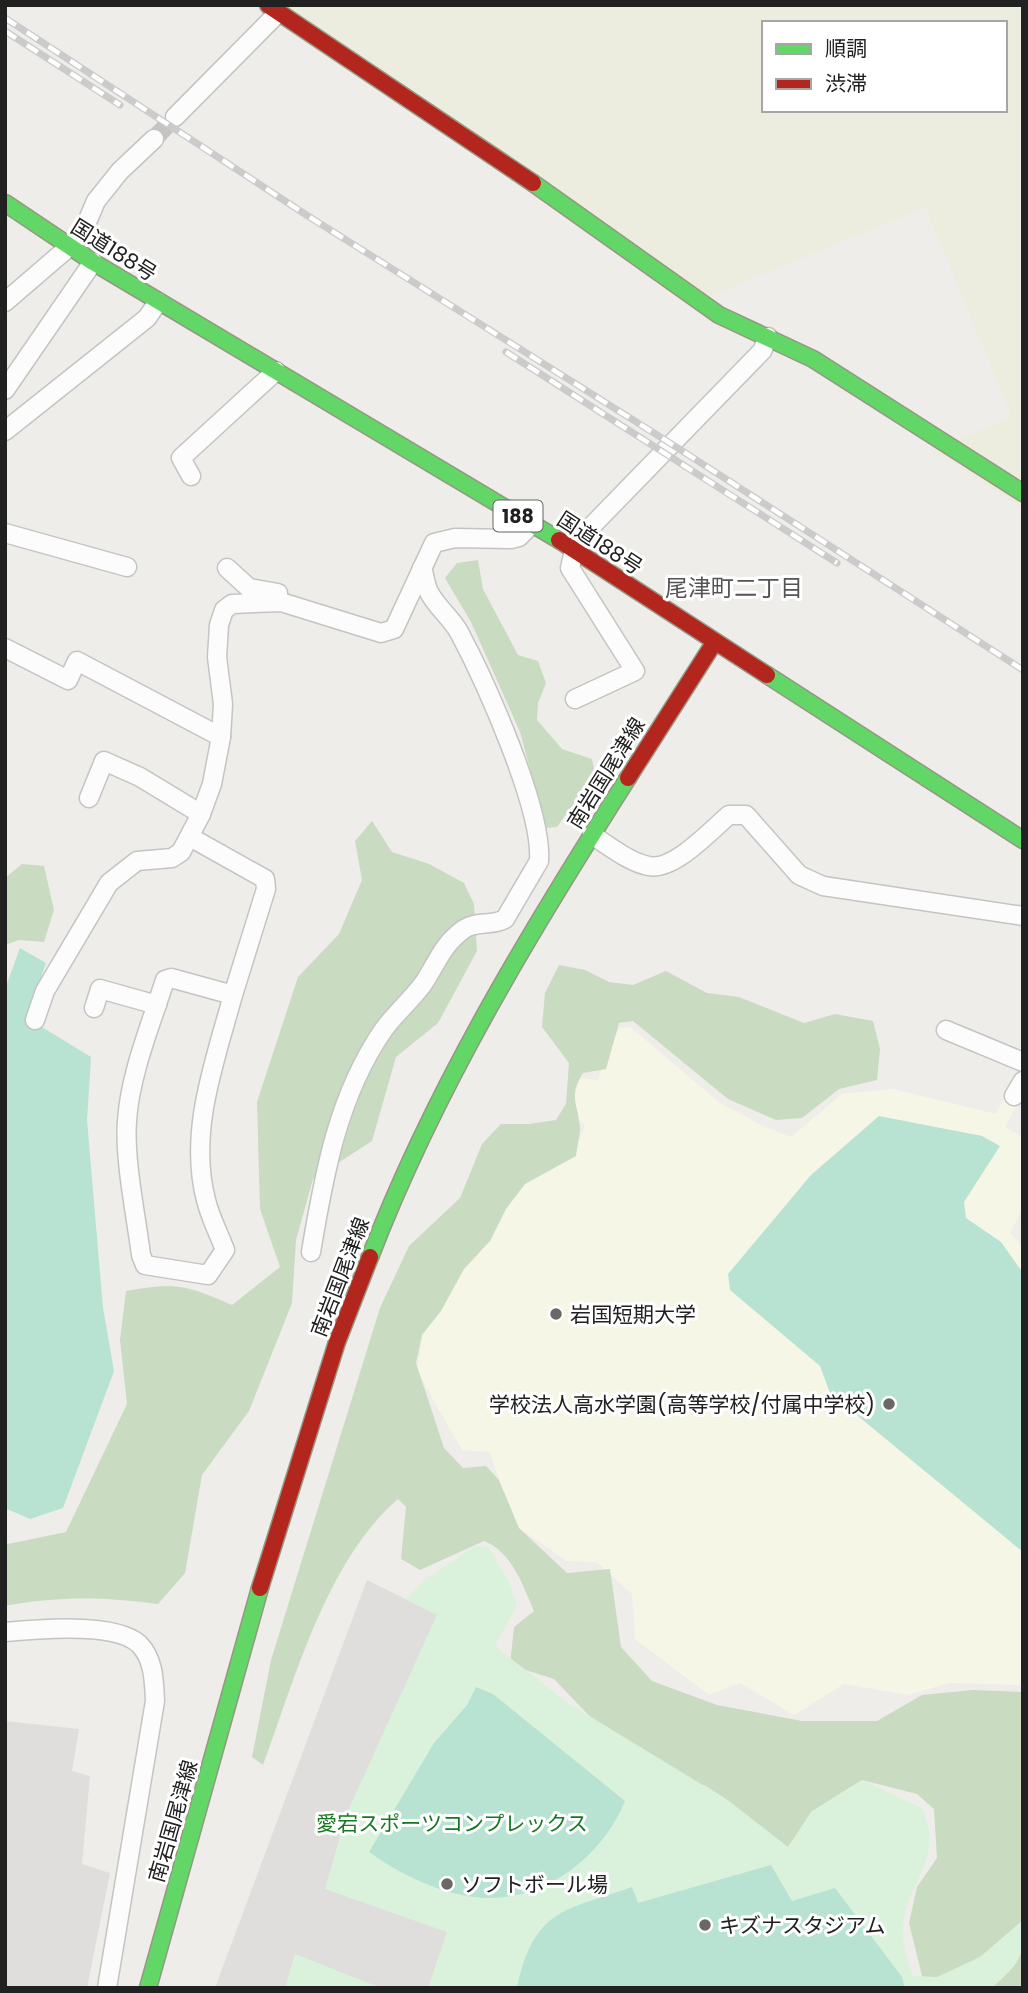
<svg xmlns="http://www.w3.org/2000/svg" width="1028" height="1993" font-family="Poppins,'Noto Sans JP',sans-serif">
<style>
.education{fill:#f6f6e7}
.farmland{fill:#ecedde;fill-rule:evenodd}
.forest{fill:#c9dbc1}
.park{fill:#daf2db}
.pitch{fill:#b8e2d2}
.parking{fill:#dfdedd}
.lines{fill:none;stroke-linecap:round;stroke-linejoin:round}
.street-tunnel{stroke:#c5c4c2;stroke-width:18;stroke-dasharray:18 9;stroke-linecap:butt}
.street-casing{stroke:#c4c4c2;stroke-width:21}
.fast-casing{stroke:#959783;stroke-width:19}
.jam-casing{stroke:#959783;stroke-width:19}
.street{stroke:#fcfcfc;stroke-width:18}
.fast{stroke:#63d668;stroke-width:16}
.jam{stroke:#b3261e;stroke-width:16}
.rail-casing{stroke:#cbcbcb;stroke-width:7}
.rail{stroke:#fff;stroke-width:4.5;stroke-dasharray:13;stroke-linecap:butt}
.poi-dot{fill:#696867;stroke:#fff;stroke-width:2.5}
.labels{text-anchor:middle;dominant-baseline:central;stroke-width:6;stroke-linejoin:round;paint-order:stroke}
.shield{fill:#fff;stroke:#646464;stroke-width:2}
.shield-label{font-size:19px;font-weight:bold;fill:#212121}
.street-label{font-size:21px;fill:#212121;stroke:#fff}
.poi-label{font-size:21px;fill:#212121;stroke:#fff;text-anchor:start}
.park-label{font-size:21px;fill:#147920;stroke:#fff}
.neighbourhood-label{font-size:23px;fill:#545454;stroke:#fff}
</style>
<rect width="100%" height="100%" fill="#eeedea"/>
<polygon class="education" points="630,1027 720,1103 763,1126 791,1137 842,1094 893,1089 996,1114 1006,1095 1018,1103 1005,1127 1023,1138 1023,1208 1010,1233 1023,1247 1023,1685 949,1683 908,1695 844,1684 794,1715 740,1683 709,1695 635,1639 632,1594 597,1562 567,1561 513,1524 490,1452 462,1450 417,1371 425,1320 522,1181 576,1149 585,1125 569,1111 580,1078 598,1080 619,1028"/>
<path class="farmland" d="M278,5H1023V509L934,450L1012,417L925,207L706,298ZM764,23H1005V110H764Z"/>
<g class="forest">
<polygon points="478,560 483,589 518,655 538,661 546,683 538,703 537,720 562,749 592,759 595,774 557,827 546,828 520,732 471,622 445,578 457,563"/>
<path d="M372,821L392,852L429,864L464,883L474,904L477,951L438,1023L396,1057L372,1141L313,1179L296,1240L292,1303L249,1411L202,1475L185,1573L158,1604C103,1597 60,1596 5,1606V1541L8,1544L66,1532L127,1404L120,1340L126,1291C174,1282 188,1285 232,1305L280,1267L260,1209L257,1102L298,977L339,934L362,880L355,841Z"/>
<polygon points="22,864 44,866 54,910 44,942 19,940 5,945 5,878"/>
<path d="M559,965L585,970L609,982L633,985L666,971L707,993L739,997L804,1023L835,1014L873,1021L880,1049L877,1080L839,1089L802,1118L776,1120L728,1099L633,1021L619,1023L606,1069L583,1073C568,1097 578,1103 580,1128C580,1136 577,1147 576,1156L525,1184L506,1209L490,1241L464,1269L441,1311L422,1335L416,1363L444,1448L463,1468L486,1466L499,1480L519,1528L567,1573L610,1569L621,1647L652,1681L717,1705L802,1721H877L922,1695L973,1690L1023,1692V1988H925L909,1923L917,1887L937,1858L934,1809L917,1794L862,1780L811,1812L789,1848L742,1836L729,1801L704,1785H637L598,1725L554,1679L510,1665L514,1627L534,1611C523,1585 511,1551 484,1541L420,1570L401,1559L406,1507L398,1499C327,1560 295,1678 263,1765L252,1757L271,1660L380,1308L409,1246L460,1198L482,1144L501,1124H529L556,1120L566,1104L569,1063L542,1027L545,993Z"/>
</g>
<path class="park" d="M476,1546L489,1548L509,1582L517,1606L495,1646L568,1703L729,1801L788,1847L811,1812L862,1780L922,1808C946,1865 903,1881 903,1933C903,1947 909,1963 913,1976L937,1977L980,1957L1023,1920C1023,1960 1022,1960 992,1988H215L367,1580L406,1599L427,1578Z"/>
<g class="pitch">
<polygon points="20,948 46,963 27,1018 91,1057 87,1120 103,1308 114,1371 63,1508 30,1519 5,1508 5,989"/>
<polygon points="879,1116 982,1136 1000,1146 964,1202 966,1218 1001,1242 1023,1273 1023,1552 830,1393 820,1366 730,1290 728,1274 811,1175"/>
<path d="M476,1687L493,1694L625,1801C605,1850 558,1891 504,1897C458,1903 405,1878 369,1852L434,1743L467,1705Z"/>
<path d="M771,1865L792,1901L835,1888L902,1977L905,1988H517C534,1909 563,1911 632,1887L638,1903Z"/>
</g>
<g class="parking">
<polygon points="367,1580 437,1615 347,1813 325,1889 447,1932 428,1988 381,1988 295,1954 285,1988 215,1988"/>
<polygon points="5,1721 79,1729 72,1771 90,1776 82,1864 110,1873 87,1988 5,1988"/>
</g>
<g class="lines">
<polyline class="street-tunnel" points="154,139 175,117"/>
<defs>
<g id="street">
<polyline points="175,117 278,13"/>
<polyline points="5,302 69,247 84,229 96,201 120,171 154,139"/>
<polyline points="5,390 93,262"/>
<polyline points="5,431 147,318 158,302"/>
<polyline points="191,476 181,458 276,371"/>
<polyline points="5,533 127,567"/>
<polyline points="227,568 249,588 278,593"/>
<polyline points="5,648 68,680 77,661 221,737"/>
<polyline points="575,699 635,671 570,568 574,550 583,535 762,351 768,337"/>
<polyline points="89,798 104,761 140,777 201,814"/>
<path d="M592,835C608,845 630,863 649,866C674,871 710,831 729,815H746L799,875L823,886L1023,916"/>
<polyline points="190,837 265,879 266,889 233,995"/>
<path d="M171,978L233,995C215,1061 188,1132 206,1200C210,1217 219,1234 225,1250L208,1275L145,1265L141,1255C136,1215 124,1159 127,1121C130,1074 151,1024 165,980Z"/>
<polyline points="94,1008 100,989 157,1005"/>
<polyline points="35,1020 45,991 109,883 137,861 172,858 181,852 201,814 212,784 221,737 223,704 217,657 219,625 224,610 232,604 281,602 381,633 394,629 434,543 455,538 511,539 519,537 532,524"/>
<polyline points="946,1030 1023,1062"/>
<polyline points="1014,1096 1023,1081"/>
<path d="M311,1252C324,1174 338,1095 384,1029C396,1013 411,1000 423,984C438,962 441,946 464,929C475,921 493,926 505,919L539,861C543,809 485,681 459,632C451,618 438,608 430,594C425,586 425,576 422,568"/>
<path d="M5,1632C36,1629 116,1622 139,1644C154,1659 154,1681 155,1701L107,1988"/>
</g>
<g id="fast">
<polyline points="533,183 719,315 813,359 1023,493"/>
<polyline points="5,203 93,262 559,540"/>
<polyline points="767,675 1023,840"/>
<path d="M370,1257C435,1088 531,930 628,778"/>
<polyline points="148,1988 260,1588"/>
</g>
<g id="jam">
<polyline points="268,5 533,183"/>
<polyline points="559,540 767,675"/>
<polyline points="628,778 714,643"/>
<polyline points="260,1588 337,1342 370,1257"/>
</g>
</defs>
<use href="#street" class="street-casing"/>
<use href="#fast" class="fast-casing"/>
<use href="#jam" class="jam-casing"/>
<use href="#street" class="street"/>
<use href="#fast" class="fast"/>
<use href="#jam" class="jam"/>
<defs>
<g id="rail">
<polyline points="5,18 308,216 673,445 1023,670"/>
<polyline points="5,31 120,105"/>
<polyline points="506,352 837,563"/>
</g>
</defs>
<use href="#rail" class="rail-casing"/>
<use href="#rail" class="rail"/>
</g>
<g class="poi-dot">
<circle cx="556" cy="1314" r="7"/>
<circle cx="889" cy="1404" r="7"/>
<circle cx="447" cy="1884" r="7"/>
<circle cx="705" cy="1925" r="7"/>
</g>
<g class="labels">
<rect class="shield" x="493.5" y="500.5" width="49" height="31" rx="5"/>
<g class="shield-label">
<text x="518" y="516">188</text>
</g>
<g class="street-label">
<text transform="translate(114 250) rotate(32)">国道188号</text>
<text transform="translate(600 543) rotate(33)">国道188号</text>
<text transform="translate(606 773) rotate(-58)">南岩国尾津線</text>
<text transform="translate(340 1277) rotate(-69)">南岩国尾津線</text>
<text transform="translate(173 1821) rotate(-74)">南岩国尾津線</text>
</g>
<g class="poi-label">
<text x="570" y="1314">岩国短期大学</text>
<text x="875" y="1404" text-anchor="end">学校法人高水学園(高等学校/付属中学校)</text>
<text x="461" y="1884">ソフトボール場</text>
<text x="719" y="1925">キズナスタジアム</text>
</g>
<g class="park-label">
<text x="452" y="1823">愛宕スポーツコンプレックス</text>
</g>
<g class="neighbourhood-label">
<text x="734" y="588">尾津町二丁目</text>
</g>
</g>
<rect width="1028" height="1993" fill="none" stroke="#212121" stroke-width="14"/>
<rect x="762" y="21" width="245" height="91" fill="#ffffff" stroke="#a6a6a6" stroke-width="2"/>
<rect x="776" y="44" width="35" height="10" fill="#63d668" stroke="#a6a6a6" stroke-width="2"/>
<text x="825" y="56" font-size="21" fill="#212121">順調</text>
<rect x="776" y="79" width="35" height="10" fill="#b3261e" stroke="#a6a6a6" stroke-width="2"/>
<text x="825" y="91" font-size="21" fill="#212121">渋滞</text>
</svg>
